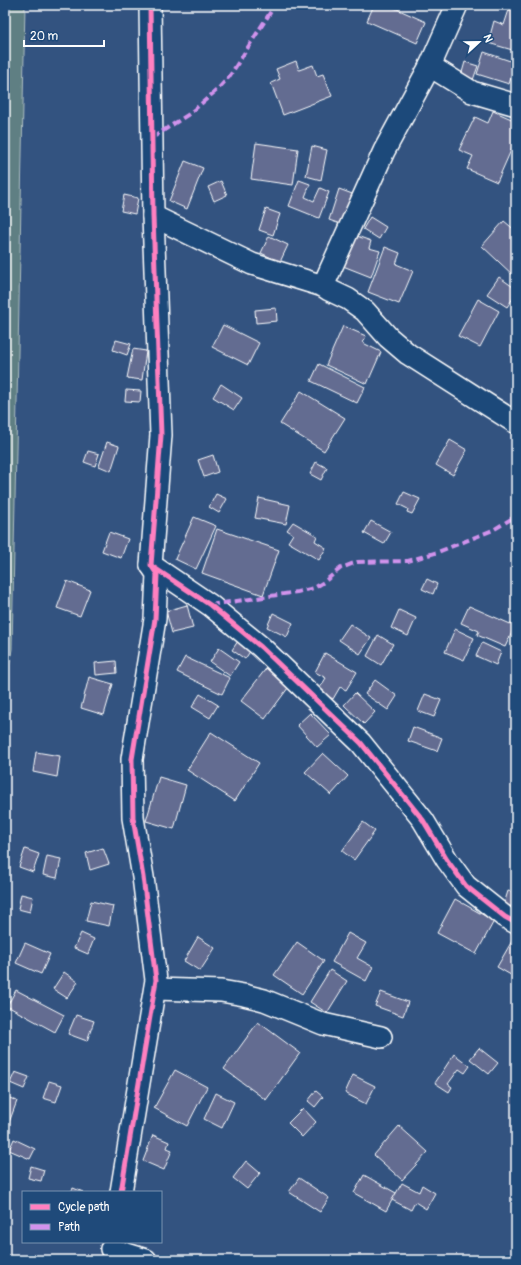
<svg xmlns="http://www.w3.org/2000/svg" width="521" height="1265" font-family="Pangolin,sans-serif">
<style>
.green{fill:#5f7f83;stroke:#afbfc1}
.building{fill:#646c91;stroke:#fff}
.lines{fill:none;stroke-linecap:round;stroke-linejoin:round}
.street-casing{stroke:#fff;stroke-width:24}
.street{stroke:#1f4a7a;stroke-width:21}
.quiet{stroke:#d193ec;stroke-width:4;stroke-dasharray:8 4;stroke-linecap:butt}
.cycleway-casing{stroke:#1f4a7a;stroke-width:8}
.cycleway{stroke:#ff80c0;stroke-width:5}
</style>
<rect width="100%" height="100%" fill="#335380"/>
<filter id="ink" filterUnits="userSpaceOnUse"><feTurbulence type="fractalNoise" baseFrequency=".025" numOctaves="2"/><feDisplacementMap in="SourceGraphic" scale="8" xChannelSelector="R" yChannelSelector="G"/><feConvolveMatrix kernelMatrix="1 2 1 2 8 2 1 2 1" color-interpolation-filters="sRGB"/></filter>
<g filter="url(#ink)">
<polygon class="green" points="5,5 25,5 12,649 5,694"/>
<g class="building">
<polygon points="374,5 388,5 426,22 417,43 367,21"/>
<polygon points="510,7 516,9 516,51 488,43 494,21 504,25"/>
<polygon points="484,52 516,63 509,84 477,74"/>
<polygon points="296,61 299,70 313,65 317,76 323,74 332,96 283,115 271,83 280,79 276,69"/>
<polygon points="465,62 478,66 473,80 461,76"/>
<polygon points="493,111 516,121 516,139 497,182 467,169 473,156 459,150 475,117 488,123"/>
<polygon points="256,143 298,149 293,185 251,179"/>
<polygon points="312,146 327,150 321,180 306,176"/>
<polygon points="185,161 203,168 187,209 169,201"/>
<polygon points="299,180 310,184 305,197 314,201 320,188 329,192 319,218 289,206"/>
<polygon points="221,181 227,195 214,201 208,187"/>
<polygon points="339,189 355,195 346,226 329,220"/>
<polygon points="124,195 138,198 135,214 121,211"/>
<polygon points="266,209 280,214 273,235 259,230"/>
<polygon points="370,217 386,227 379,239 363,229"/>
<polygon points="504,221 516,231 515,277 482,246"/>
<polygon points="354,235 371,241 369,248 380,251 371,277 343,266"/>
<polygon points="269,236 288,245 280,262 261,253"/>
<polygon points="385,247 400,253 396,264 413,271 399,304 368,292"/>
<polygon points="499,277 516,289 516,294 507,307 487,294"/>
<polygon points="478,299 499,311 480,347 458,336"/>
<polygon points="276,308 277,321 256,323 255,310"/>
<polygon points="223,325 259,343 248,365 212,347"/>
<polygon points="343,326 366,336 363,343 381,352 367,384 326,365"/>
<polygon points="116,340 131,344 127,355 113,350"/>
<polygon points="133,349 146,351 142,380 127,378"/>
<polygon points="319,364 365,387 357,403 311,381"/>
<polygon points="221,384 242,398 234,410 213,397"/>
<polygon points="126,390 141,391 140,402 125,401"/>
<polygon points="301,391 345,418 324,451 280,424"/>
<polygon points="450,440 467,450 453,475 436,465"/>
<polygon points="107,442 119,446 111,471 99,466"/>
<polygon points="88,451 99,454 95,466 84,462"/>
<polygon points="213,455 218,472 204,477 198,460"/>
<polygon points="316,462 327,468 321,480 310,474"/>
<polygon points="404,492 420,499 412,514 407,512 408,509 398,504"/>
<polygon points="216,494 227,499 219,513 209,507"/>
<polygon points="259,498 290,505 286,524 255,518"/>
<polygon points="194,517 216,526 196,569 175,559"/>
<polygon points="371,521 391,532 384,544 364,533"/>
<polygon points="293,522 317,536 315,541 326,548 319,560 288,542 293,534 287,530"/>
<polygon points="217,529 279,550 263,595 202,573"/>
<polygon points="109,532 128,539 121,558 102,551"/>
<polygon points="427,579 437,584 433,594 422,589"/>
<polygon points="67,581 90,590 80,616 57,608"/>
<polygon points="187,605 193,628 172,633 166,611"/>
<polygon points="469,606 515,626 505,647 477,635 479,631 461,623"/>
<polygon points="399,610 416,618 408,636 391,628"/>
<polygon points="273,613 293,623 287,637 267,627"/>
<polygon points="350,624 371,638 360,654 339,640"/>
<polygon points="455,629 474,638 464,660 445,652"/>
<polygon points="242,635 255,644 245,659 232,650"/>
<polygon points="378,635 393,644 381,665 367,656"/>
<polygon points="482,643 501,652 496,665 476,656"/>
<polygon points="219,648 239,662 230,676 210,662"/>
<polygon points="325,653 357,672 346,690 340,687 333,699 318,691 326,678 315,672"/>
<polygon points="185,657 230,678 222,694 177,672"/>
<polygon points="116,661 117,673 96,675 95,663"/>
<polygon points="268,666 291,684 265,719 241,701"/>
<polygon points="89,677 113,684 104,715 81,708"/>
<polygon points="375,680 397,696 388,710 365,694"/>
<polygon points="355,693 375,712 364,724 344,705"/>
<polygon points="200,694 218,705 210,718 192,707"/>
<polygon points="425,694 441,700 434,717 418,711"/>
<polygon points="310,713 331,735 317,747 297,725"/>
<polygon points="413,727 442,738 437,751 408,741"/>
<polygon points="211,732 259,763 235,801 187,770"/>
<polygon points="36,752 60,756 57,777 33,772"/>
<polygon points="323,753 348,776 331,795 305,772"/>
<polygon points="159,777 186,785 174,829 146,821"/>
<polygon points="363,822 375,831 354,860 342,851"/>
<polygon points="103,848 109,864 90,870 86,853"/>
<polygon points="25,849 39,854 33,872 19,867"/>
<polygon points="47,856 61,859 57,878 43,875"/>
<polygon points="508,891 516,893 516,908 504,904"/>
<polygon points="21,894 33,897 30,912 18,909"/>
<polygon points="455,899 494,921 476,954 437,933"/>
<polygon points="91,901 113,906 109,926 86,921"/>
<polygon points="81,933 94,939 88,954 74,948"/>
<polygon points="348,933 366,943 357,958 373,967 366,981 332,962"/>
<polygon points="516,934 516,978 497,967"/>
<polygon points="198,937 215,948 200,971 184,961"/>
<polygon points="297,942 324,961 302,994 274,975"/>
<polygon points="25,943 50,954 41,974 16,963"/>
<polygon points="330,970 347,981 327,1013 310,1002"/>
<polygon points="64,972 78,982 67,998 53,989"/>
<polygon points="16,990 64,1015 55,1032 7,1006"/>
<polygon points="381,992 408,1002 403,1016 375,1006"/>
<polygon points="76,1015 94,1021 87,1041 68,1034"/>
<polygon points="258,1022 300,1053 266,1100 224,1069"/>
<polygon points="479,1048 498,1063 489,1074 470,1059"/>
<polygon points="454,1054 470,1066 465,1073 459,1069 448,1084 452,1087 449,1092 435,1083"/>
<polygon points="175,1070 207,1087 187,1126 154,1108"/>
<polygon points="15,1072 29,1077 24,1089 10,1083"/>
<polygon points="353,1075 375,1086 366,1104 345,1093"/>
<polygon points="49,1081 62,1085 56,1102 43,1098"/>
<polygon points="316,1091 323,1097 315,1107 308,1101"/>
<polygon points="216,1093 234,1102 222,1128 204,1119"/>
<polygon points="5,1096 17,1101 8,1125 5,1124"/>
<polygon points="303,1108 316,1122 302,1137 288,1123"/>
<polygon points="399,1126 428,1152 402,1180 374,1155"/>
<polygon points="153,1135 169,1142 167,1148 172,1150 164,1170 143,1161"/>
<polygon points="14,1139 35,1149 30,1159 9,1150"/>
<polygon points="246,1161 260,1173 247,1189 233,1178"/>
<polygon points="31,1166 44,1170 41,1181 28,1178"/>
<polygon points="364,1175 396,1193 386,1211 354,1193"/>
<polygon points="299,1178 329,1198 320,1212 289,1192"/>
<polygon points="402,1183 419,1192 422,1185 435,1193 426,1209 415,1202 411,1210 392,1200"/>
<polygon points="73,1188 83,1192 71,1192"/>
</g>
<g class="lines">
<defs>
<g id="street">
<polyline points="430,66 472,92 516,105"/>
<polyline points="153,216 252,264 323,286 329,290 348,299 365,311 388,337 408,354 516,423"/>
<polyline points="323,286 384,151 430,66 457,5"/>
<polyline points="151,565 210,605 261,647 361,743 423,820 447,860 466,886 505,917 516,923"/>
<polyline points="155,989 221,991 244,995 264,1000 323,1024 381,1037"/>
<polyline points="121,1192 156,980 143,877 133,818 132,759 155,619 157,574 151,565 161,435 153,216 150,5"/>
<polyline points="111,1249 146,1260"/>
</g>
</defs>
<use href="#street" class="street-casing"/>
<use href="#street" class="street"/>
<g class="quiet">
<polyline points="152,138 189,114 217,90 229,77 275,5"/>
<polyline points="210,605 297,592 314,588 324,582 341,568 357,562 408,561 438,552 493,530 516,516"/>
</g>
<defs>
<g id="cycleway">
<polyline points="153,567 210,605 261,647 361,743 423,820 447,860 466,886 505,917 516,923"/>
<polyline points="121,1192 156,980 143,877 133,818 132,759 155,619 157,574 151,565 161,435 153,216 150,5"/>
</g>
</defs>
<use href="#cycleway" class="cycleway-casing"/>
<use href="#cycleway" class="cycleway"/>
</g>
</g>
<rect width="521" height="1265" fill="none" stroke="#1f4a7a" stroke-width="20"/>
<rect x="10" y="10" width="501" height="1245" fill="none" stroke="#fff" stroke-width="1.5" filter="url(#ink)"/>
<rect x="22" y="1191" width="140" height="52" fill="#1f4a7a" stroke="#7992af"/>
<rect x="30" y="1204" width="20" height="6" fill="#ff80c0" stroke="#7992af"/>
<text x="58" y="1211" font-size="12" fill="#ffffff">Cycle path</text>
<rect x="30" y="1224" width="20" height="6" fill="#d193ec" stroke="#7992af"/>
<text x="58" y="1231" font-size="12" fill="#ffffff">Path</text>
<g transform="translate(479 42) rotate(68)" stroke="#1f4a7a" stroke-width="3" paint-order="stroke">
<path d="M0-3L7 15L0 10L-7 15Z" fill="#ffffff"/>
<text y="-6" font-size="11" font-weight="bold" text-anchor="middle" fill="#ffffff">N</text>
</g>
<path d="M24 40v6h80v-6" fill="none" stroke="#ffffff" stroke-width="2"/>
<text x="30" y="40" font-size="12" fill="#ffffff" stroke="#1f4a7a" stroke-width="3" paint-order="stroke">20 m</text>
</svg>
